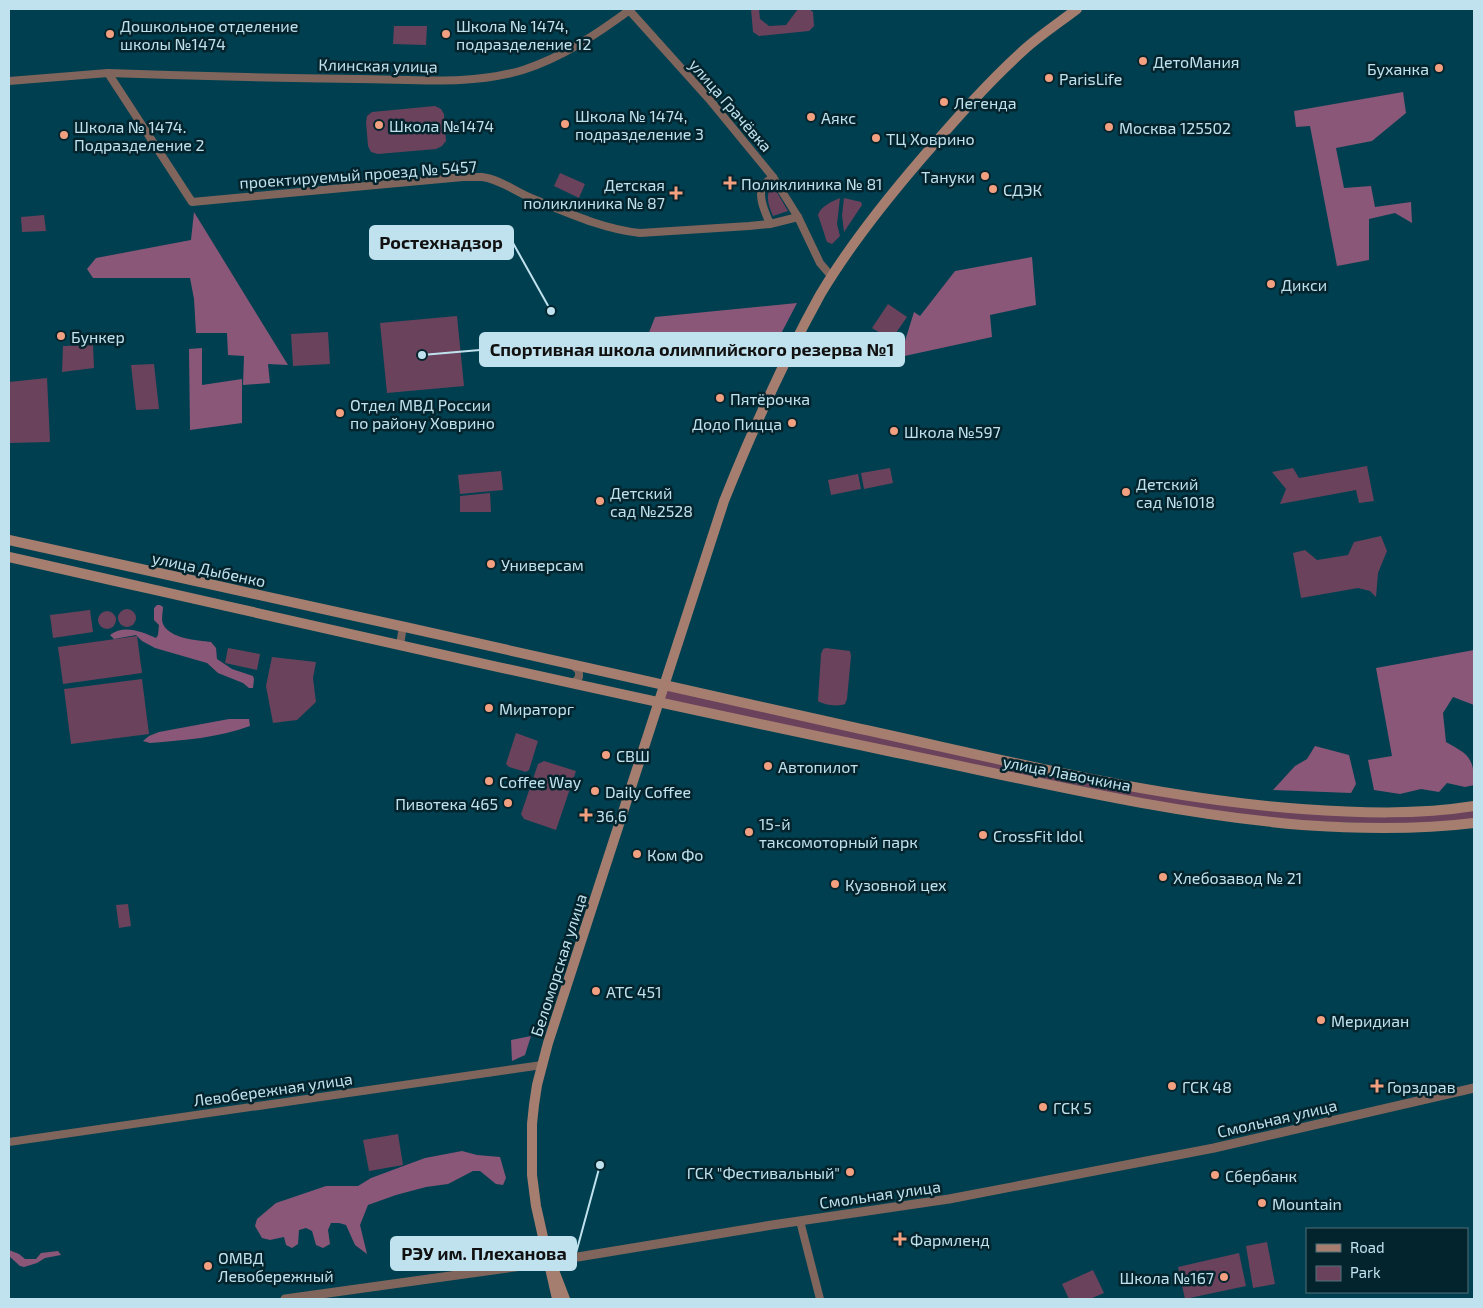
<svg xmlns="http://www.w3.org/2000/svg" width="1483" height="1308" font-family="'Exo 2',sans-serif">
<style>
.green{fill:#6a425c}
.forest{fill:#8a5778}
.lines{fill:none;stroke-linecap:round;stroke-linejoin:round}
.minor{stroke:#7f655c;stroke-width:8}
.tertiary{stroke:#7f655c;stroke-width:9}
.secondary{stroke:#a67e6f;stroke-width:10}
.poi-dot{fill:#f3a081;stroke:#04242d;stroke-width:2}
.labels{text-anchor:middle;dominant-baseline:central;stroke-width:5;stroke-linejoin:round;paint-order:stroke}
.poi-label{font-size:16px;fill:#c0e2ee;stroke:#04242d;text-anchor:start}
.street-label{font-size:16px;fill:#c0e2ee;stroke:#04242d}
.leader{fill:none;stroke:#c0e2ee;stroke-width:2}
.callout-dot{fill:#c0e2ee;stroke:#04242d;stroke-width:2}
.callout{fill:#c0e2ee;stroke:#c0e2ee;stroke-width:2}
.callout-label{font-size:18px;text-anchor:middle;font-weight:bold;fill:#111}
</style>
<rect width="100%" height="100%" fill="#003f4f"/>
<g class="green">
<polygon points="751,9 759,9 760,19 769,26 786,25 798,9 809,9 813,12 814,26 809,31 759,36 753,32"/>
<polygon points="394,26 427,26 426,45 393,44"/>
<polygon points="435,106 441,109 444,114 446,141 442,146 436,149 378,154 371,152 368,146 366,122 367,116 372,112"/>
<polygon points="560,173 585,184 579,198 554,186"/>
<path d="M772,184L788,211L773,216C768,204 765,196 772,184Z"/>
<path d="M840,198L837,224L840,236L832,244L827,242L818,215C821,206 831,202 840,198Z"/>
<polygon points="844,198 861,202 862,205 844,232 842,215"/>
<polygon points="44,215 46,231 22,232 21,217"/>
<polygon points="888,304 907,317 891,340 872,328"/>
<polygon points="457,316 464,386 387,393 380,323"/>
<polygon points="328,332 330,364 293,366 291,334"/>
<polygon points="93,345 94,368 62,372 63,346"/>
<polygon points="154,364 159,409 136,410 131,365"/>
<polygon points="47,378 50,442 9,443 9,382"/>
<polygon points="1367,466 1374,501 1359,503 1356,490 1280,504 1286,489 1272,472 1293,468 1299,478"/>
<polygon points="890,468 893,483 864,489 861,473"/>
<polygon points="501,471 503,490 460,494 458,475"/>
<polygon points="858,474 861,489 831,495 828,480"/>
<polygon points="490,493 491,512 460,512 460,496"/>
<polygon points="1381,536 1387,551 1378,573 1376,597 1370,591 1358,588 1301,598 1293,553 1305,550 1317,560 1348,555 1354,542"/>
<circle cx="127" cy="618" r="9"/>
<polygon points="90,610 93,632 53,638 50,615"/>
<circle cx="107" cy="620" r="9"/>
<polygon points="137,636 142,673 63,684 58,647"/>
<polygon points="228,648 260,654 257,670 225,663"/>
<path d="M826,648L850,651L851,656L847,699L845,704C838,707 824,705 818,701L821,654L823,649Z"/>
<polygon points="272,657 316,662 313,678 316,702 297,720 273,723 266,686"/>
<polygon points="142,679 149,734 71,744 64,689"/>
<polygon points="664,685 1115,783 1348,812 1474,806 1474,823 1452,826 1246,819 659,703"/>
<polygon points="516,733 538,741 529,770 526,772 509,767 506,764"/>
<polygon points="544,761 576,771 556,830 524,819 521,814 538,764"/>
<polygon points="128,904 131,926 119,928 116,905"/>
<polygon points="398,1134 403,1165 369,1171 363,1140"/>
<polygon points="1267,1242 1275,1284 1253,1288 1246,1246"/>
<polygon points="1239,1253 1246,1286 1185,1299 1178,1267"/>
<polygon points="1093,1270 1104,1293 1090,1299 1069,1299 1062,1284"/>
</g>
<g class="forest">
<polygon points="1403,92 1406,113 1372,141 1336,148 1344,188 1371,186 1375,207 1411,202 1412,223 1395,213 1369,219 1369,260 1337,266 1310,126 1296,127 1294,111"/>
<polygon points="194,212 288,365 268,364 270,383 243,385 244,356 228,355 227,333 196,333 194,299 190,278 93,278 87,269 96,258 191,240"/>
<polygon points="1032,257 1036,305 990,315 992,337 900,357 914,312 920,316 955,271"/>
<polygon points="797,303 772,351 754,346 639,358 655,317"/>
<polygon points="202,348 202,385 242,379 242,423 190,430 189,349"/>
<path d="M157,605H160L163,607C163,612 161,619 163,624C170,639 197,640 211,642L216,648L217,659L232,669L253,676L254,679L253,688H249L243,683L218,673L207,663L155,648L142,641L136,635L114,639L110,635C124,624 142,632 156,638L158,635L159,625L154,620V608Z"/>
<path d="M1474,650V705L1453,697L1443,713L1446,742C1469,755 1474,757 1474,785L1465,787L1447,783L1439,792L1421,789L1400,794L1374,790L1368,760L1392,756L1376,668Z"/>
<path d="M229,719H249L250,726C218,738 184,740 150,743L143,741L149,736L159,732Z"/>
<polygon points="1315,746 1349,755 1356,784 1351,793 1273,790 1295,766 1307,759"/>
<polygon points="531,1036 525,1055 512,1061 511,1040"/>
<polygon points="462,1151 477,1155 500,1157 506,1178 503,1185 496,1184 480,1171 473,1171 448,1184 426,1187 396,1195 368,1205 360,1225 367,1254 355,1245 346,1225 339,1223 331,1223 328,1230 330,1244 323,1248 316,1245 312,1231 306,1228 299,1230 298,1244 292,1248 286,1245 284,1237 270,1240 262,1238 255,1226 257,1219 276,1203 326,1186 358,1186 371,1178 425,1158"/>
<polygon points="9,1250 19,1254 25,1259 36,1259 41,1253 58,1251 61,1255 45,1258 37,1263 24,1267 20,1266 9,1256"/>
</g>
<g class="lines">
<g class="minor">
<polyline points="629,10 709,99 773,177 798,217 820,263 832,277"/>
<path d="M108,73C191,76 274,78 357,79C412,79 470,86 523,70C563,57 597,34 631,9"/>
<path d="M9,81L108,73L192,202L463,177C469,177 475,177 482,177C499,179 515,191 531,198C566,212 602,229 640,233L749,226L770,224L798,217"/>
<path d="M770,224C766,214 756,194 764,185C766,182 770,179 773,177"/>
<polyline points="400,645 403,626"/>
<polyline points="569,682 575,682 579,677 579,671 573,665"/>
<polyline points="9,1142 542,1065"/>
<polyline points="800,1221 820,1299"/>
</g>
<polyline class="tertiary" points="285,1299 529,1265 772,1225 949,1199 1214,1148 1474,1088"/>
<g class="secondary">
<path d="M9,540C141,570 273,597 405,627C554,660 703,694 852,727C1001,759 1150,798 1302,809C1359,813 1417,815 1474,806"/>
<path d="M9,557C302,623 594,690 888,751C1026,779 1162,813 1302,825C1359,829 1417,830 1474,823"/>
<polyline points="555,1273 565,1299"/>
<path d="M557,1299L536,1206L532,1175V1124L534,1105L537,1085L548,1043L724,501C752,431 783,362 820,295C849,246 885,201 922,158C955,120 988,82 1026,48C1042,34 1060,22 1077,9"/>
</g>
</g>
<g class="poi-dot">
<circle cx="110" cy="34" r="5"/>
<circle cx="446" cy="34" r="5"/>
<circle cx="1143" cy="61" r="5"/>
<circle cx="1439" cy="68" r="5"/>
<circle cx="1049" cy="78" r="5"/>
<circle cx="944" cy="102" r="5"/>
<circle cx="811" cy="117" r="5"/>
<circle cx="565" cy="124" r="5"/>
<circle cx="379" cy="125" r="5"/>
<circle cx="1109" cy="127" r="5"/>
<circle cx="64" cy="135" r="5"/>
<circle cx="876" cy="138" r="5"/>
<circle cx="985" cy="176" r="5"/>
<path d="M727.5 175.5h5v5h5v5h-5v5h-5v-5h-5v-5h5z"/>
<circle cx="993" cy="189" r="5"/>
<path d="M673.5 185.5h5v5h5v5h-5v5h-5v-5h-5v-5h5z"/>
<circle cx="1271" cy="284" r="5"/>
<circle cx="61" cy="336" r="5"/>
<circle cx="720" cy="398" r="5"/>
<circle cx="340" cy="413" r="5"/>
<circle cx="792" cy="423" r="5"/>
<circle cx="894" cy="431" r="5"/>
<circle cx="1126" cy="492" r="5"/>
<circle cx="600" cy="501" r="5"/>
<circle cx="491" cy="564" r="5"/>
<circle cx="489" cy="708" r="5"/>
<circle cx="606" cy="755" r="5"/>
<circle cx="768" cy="766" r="5"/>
<circle cx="489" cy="781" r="5"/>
<circle cx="595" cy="791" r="5"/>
<circle cx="508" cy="803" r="5"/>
<path d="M583.5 807.5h5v5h5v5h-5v5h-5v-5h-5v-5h5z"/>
<circle cx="749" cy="832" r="5"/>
<circle cx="983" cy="835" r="5"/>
<circle cx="637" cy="854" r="5"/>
<circle cx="1163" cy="877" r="5"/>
<circle cx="835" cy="884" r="5"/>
<circle cx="596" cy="991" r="5"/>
<circle cx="1321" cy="1020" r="5"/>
<circle cx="1172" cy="1086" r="5"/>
<path d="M1374.5 1078.5h5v5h5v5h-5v5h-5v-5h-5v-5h5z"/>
<circle cx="1043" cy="1107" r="5"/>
<circle cx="850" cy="1172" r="5"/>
<circle cx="1215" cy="1175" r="5"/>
<circle cx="1262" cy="1203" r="5"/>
<path d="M897.5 1231.5h5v5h5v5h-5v5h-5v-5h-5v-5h5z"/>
<circle cx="208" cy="1266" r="5"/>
<circle cx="1224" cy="1277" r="5"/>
</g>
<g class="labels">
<g class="poi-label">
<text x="120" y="25">Дошкольное отделение<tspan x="120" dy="18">школы №1474</tspan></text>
<text x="456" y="25">Школа № 1474,<tspan x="456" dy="18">подразделение 12</tspan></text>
<text x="1153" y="61">ДетоМания</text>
<text x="1429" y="68" text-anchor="end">Буханка</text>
<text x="1059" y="78">ParisLife</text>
<text x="954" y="102">Легенда</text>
<text x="575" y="115">Школа № 1474,<tspan x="575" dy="18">подразделение 3</tspan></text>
<text x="821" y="117">Аякс</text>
<text x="389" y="125">Школа №1474</text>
<text x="74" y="126">Школа № 1474.<tspan x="74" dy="18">Подразделение 2</tspan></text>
<text x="1119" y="127">Москва 125502</text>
<text x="886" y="138">ТЦ Ховрино</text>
<text x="975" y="176" text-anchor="end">Тануки</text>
<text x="741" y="183">Поликлиника № 81</text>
<text x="665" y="184" text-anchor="end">Детская<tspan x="665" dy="18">поликлиника № 87</tspan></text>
<text x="1003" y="189">СДЭК</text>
<text x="1281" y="284">Дикси</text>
<text x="71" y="336">Бункер</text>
<text x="730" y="398">Пятёрочка</text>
<text x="350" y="404">Отдел МВД России<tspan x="350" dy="18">по району Ховрино</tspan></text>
<text x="782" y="423" text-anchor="end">Додо Пицца</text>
<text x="904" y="431">Школа №597</text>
<text x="1136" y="483">Детский<tspan x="1136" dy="18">сад №1018</tspan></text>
<text x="610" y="492">Детский<tspan x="610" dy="18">сад №2528</tspan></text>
<text x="501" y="564">Универсам</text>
<text x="499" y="708">Мираторг</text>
<text x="616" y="755">СВШ</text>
<text x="778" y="766">Автопилот</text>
<text x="499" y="781">Coffee Way</text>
<text x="605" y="791">Daily Coffee</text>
<text x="498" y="803" text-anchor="end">Пивотека 465</text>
<text x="596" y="815">36,6</text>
<text x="759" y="823">15-й<tspan x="759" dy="18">таксомоторный парк</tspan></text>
<text x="993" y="835">CrossFit Idol</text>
<text x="647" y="854">Ком Фо</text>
<text x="1173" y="877">Хлебозавод № 21</text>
<text x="845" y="884">Кузовной цех</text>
<text x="606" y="991">АТС 451</text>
<text x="1331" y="1020">Меридиан</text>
<text x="1182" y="1086">ГСК 48</text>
<text x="1387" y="1086">Горздрав</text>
<text x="1053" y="1107">ГСК 5</text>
<text x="840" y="1172" text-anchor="end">ГСК "Фестивальный"</text>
<text x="1225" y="1175">Сбербанк</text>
<text x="1272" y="1203">Mountain</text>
<text x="910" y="1239">Фармленд</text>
<text x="218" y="1257">ОМВД<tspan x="218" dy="18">Левобережный</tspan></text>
<text x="1214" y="1277" text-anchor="end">Школа №167</text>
</g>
<g class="street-label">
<text transform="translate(378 65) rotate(1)">Клинская улица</text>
<text transform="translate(731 105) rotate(49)">улица Грачёвка</text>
<text transform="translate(358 174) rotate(-4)">проектируемый проезд № 5457</text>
<text transform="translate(209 569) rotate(12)">улица Дыбенко</text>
<text transform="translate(1067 773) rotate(11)">улица Лавочкина</text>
<text transform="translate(558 965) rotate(-72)">Беломорская улица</text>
<text transform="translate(273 1089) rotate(-8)">Левобережная улица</text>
<text transform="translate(1277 1118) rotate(-13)">Смольная улица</text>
<text transform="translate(880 1194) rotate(-8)">Смольная улица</text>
</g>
</g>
<path class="leader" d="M551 311L513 243M422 355L480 350M600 1165L576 1253"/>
<g class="callout-dot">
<circle cx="551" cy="311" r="5"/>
<circle cx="422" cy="355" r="5"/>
<circle cx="600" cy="1165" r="5"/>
</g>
<g class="callout">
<rect x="370" y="226" width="143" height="33" rx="5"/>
<rect x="480" y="333" width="424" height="33" rx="5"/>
<rect x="391" y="1237" width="185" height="33" rx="5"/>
</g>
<g class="callout-label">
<text x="441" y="249">Ростехнадзор</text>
<text x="692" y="356">Спортивная школа олимпийского резерва №1</text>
<text x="484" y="1260">РЭУ им. Плеханова</text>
</g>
<rect width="1483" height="1308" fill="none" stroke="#c0e2ee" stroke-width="20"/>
<rect x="1306" y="1228" width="162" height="65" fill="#04242d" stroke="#4f707a"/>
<rect x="1316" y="1244" width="25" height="8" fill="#a67e6f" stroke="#4f707a"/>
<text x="1350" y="1253" font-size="15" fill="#c0e2ee">Road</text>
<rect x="1316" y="1266" width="25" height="15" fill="#6a425c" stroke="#4f707a"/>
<text x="1350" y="1278" font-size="15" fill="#c0e2ee">Park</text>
</svg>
